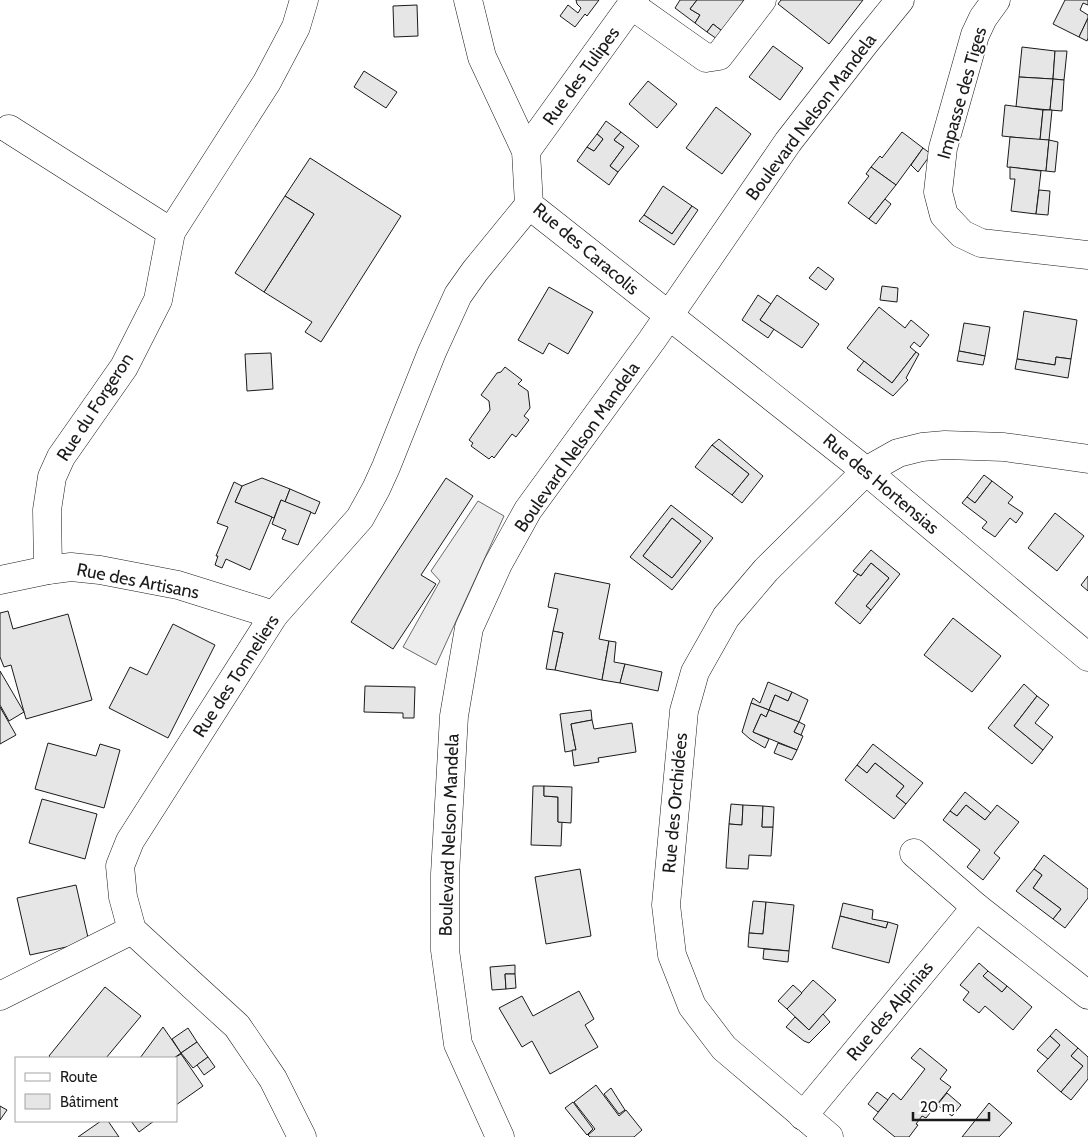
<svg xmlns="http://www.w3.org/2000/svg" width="1088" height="1137" font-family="Cabin,sans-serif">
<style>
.parking{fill:#ededed;stroke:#6a6a6a}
.building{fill:#e6e6e6;stroke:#1a1a1a;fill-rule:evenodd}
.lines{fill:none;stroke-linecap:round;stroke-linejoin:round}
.minor-casing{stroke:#1a1a1a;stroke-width:29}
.major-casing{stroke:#1a1a1a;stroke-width:29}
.minor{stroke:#fff;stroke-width:28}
.major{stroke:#fff;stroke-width:28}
.labels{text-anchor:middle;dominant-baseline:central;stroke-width:4;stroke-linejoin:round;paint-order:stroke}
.street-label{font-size:18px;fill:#1a1a1a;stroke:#fff}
</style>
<rect width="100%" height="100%" fill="#fff"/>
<polygon class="parking" points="478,501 504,516 436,665 403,647 440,581 431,571"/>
<g class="building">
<polygon points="576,0 599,0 587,16 585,14 575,27 560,16 568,5 578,13 581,8 577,4"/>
<polygon points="680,0 697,0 690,9 700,15 695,23 675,8"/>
<polygon points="697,0 744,0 722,31 713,24 707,32 695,23 700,15 690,9"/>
<polygon points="781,0 863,0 829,44 778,4"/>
<polygon points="1065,0 1088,0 1088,5 1083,3 1080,10 1088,15 1088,18 1079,37 1053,24"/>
<polygon points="417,5 418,36 394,37 393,6"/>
<polygon points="1088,18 1088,38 1087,41 1079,37"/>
<polygon points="713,24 722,31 717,39 707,32"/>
<polygon points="773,46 803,68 780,100 749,77"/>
<polygon points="1022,47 1055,51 1053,79 1019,77"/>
<polygon points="1055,51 1067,51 1064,80 1053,79"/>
<polygon points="364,71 397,92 386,108 354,87"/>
<polygon points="1019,77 1053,79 1050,110 1016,107"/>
<polygon points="1053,79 1064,80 1062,111 1050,110"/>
<polygon points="648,81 677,104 657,128 629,104"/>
<polygon points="1005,105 1043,110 1040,140 1002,136"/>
<polygon points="716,107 751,134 722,174 686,148"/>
<polygon points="1043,110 1052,110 1049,140 1040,140"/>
<polygon points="606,121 621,132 614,140 624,147 610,166 618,172 609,185 577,161 587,147 594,151 603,139 597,134"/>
<polygon points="621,132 639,146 618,172 610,166 624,147 614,140"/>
<polygon points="902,132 923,148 896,185 871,167 880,156 882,158"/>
<polygon points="597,134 603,139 594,151 587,147"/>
<polygon points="1010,137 1049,140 1046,171 1007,167"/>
<polygon points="1049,140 1058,142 1055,172 1046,171"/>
<polygon points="923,148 931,154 918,172 911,165"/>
<polygon points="310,158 401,216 321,342 305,332 312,322 264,292 314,214 285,196"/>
<polygon points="871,167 896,185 869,219 848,203 869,176 866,174"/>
<polygon points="1010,167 1041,171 1036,214 1011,211 1015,179 1010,179"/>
<polygon points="663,186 692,206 672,234 644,215"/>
<polygon points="1039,190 1050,191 1048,215 1036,214"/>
<polygon points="285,196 314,214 264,292 235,273"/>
<polygon points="885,199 891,204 876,224 869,219"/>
<polygon points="692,206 698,210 674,245 639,221 644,215 672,234"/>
<polygon points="818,267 834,279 826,290 809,278"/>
<polygon points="882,286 898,288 897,302 880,300"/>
<polygon points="549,287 593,312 568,354 549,343 543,354 518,340"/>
<polygon points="758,295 771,304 760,320 774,329 768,338 742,320"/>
<polygon points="777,295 819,324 802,348 760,320"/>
<polygon points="879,307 905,328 911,320 929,335 920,347 914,342 910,347 916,352 892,383 847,348"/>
<polygon points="1024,311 1077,320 1071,359 1056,357 1055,365 1017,359"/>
<polygon points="964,323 990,327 985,356 959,351"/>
<polygon points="959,351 985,356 983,365 957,361"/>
<polygon points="916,352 919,354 906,378 908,380 893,396 857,370 864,361 892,383"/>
<polygon points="271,353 273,389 247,391 245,354"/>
<polygon points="1056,357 1071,359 1068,378 1015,369 1017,359 1055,365"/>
<polygon points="505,367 522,380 518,384 528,391 530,408 524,416 529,420 516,437 512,434 494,458 492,456 489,459 471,446 473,443 469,440 490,410 489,401 481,395 497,373 501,372"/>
<polygon points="719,439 763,476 742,503 732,495 749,474 712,445"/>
<polygon points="712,445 749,474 732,495 695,467"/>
<polygon points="984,475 992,481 975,503 967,497"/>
<polygon points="262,478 290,489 285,502 281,500 274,518 235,502 242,486"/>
<polygon points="446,478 473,496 421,575 436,584 393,649 351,622"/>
<polygon points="992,481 1013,497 1008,503 1023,513 1016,523 1010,518 995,537 982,528 987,522 962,503 967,497 975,503"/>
<polygon points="234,482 242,486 235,502 272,517 250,570 226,559 222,568 215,565 218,556 216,556 228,527 217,523"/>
<polygon points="290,489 320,502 315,514 285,502"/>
<polygon points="281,500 311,512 298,545 282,539 286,530 272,524"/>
<path d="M671,505L713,538L672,590L630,557ZM672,518L701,541L672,578L643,556Z"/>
<polygon points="1055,513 1084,536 1057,571 1028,548"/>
<polygon points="672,518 701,541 672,578 643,556"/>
<polygon points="871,550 900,574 871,610 866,606 889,578 871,563 861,576 853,571"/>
<polygon points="871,563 889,578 866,606 871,610 860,624 835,603 858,574 861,576"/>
<polygon points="555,573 610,584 599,639 609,641 602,680 555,670 563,633 553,631 558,609 548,607"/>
<polygon points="1088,576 1088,591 1081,585"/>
<polygon points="8,611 13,629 68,614 92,700 26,719 11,665 4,667 0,657 0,613"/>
<polygon points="953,618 1001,656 972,692 924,655"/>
<polygon points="173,624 215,645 168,738 109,708 130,667 147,675"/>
<polygon points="553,631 563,633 555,670 546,669"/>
<polygon points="609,641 616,642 614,662 625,664 620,683 602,680"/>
<polygon points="625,664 662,672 658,691 620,683"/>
<polygon points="0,671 24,712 9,721 0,705"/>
<polygon points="768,682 792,692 788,701 775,695 769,710 751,703 753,698 760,703"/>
<polygon points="1024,684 1037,696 1014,726 1043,750 1032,764 988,728"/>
<polygon points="365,686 415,687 414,718 403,718 403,713 364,712"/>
<polygon points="792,692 808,700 799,722 769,710 775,695 788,701"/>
<polygon points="1037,696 1049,705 1035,723 1053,737 1043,750 1014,726"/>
<polygon points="751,703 769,710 766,717 761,714 753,732 769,739 765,748 750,739 742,732"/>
<polygon points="0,707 16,735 0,744"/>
<polygon points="591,710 592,720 571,724 576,750 565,752 560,714"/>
<polygon points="769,710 799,722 794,732 803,736 797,750 753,732 761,714 766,717"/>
<polygon points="592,720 594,729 632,723 636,752 598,758 599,762 574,766 572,750 576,750 571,724"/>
<polygon points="799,722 805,725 801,735 794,732"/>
<polygon points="48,743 96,756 100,744 120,750 104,808 35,789"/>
<polygon points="778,743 797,750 792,760 774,753"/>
<polygon points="873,744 923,783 906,804 896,796 904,786 875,763 867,773 857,765"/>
<polygon points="875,763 904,786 896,796 906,804 894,819 845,780 857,765 867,773"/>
<polygon points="533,786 544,786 544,796 558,797 558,822 562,822 561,846 531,845"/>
<polygon points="544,786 572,787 571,823 558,822 558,797 544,796"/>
<polygon points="965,792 991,813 985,820 966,805 957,816 950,811"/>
<polygon points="42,799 97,814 85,859 29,843"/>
<polygon points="731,804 743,805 742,825 729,824"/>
<polygon points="743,805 763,806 762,827 773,827 771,856 749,855 748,869 726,868 729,824 742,825"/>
<polygon points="966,805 985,820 997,805 1019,822 994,853 1000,858 983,880 967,867 980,850 943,820 950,811 957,816"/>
<polygon points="763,806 774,807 773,827 762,827"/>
<polygon points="1044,855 1088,889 1088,898 1065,928 1053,919 1061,909 1033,888 1042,875 1034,869"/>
<polygon points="580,869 591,936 546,944 535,877"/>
<polygon points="1034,869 1042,875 1033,888 1061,909 1053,919 1016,891"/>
<polygon points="76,885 89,942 30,955 17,898"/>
<polygon points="753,901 766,902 763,934 749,933"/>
<polygon points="766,902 794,905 789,951 748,947 749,933 763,934"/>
<polygon points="843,903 873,910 872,919 888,922 886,928 840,916"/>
<polygon points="840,916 886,928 888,922 898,925 889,963 832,948"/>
<polygon points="764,949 789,951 788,962 763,959"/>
<polygon points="979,963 988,971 983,976 1002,992 1007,986 1032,1007 1013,1030 985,1006 979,1013 963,1000 969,992 960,985"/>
<polygon points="515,965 515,974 505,974 506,989 492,990 490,967"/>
<polygon points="988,971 1007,986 1002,992 983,976"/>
<polygon points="505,974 515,974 516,988 506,989"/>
<polygon points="813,980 836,1000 809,1030 787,1009"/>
<polygon points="793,985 802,993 787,1009 778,1001"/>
<polygon points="105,987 141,1016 106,1058 51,1058 49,1056"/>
<polygon points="579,991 594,1019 585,1025 598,1047 550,1074 532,1041 522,1047 499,1008 522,996 533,1016"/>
<polygon points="823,1014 830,1022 809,1043 804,1041 786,1027 795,1017 809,1030"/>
<polygon points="163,1027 181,1053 174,1058 140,1058"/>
<polygon points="188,1028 197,1042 181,1053 172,1039"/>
<polygon points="1056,1029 1078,1048 1071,1056 1083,1066 1061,1092 1037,1071 1060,1045 1050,1036"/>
<polygon points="1050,1036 1060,1045 1048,1059 1037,1050"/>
<polygon points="197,1042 208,1057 193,1068 181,1053"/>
<polygon points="920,1048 947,1070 940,1079 951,1087 926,1118 922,1116 916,1124 918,1125 909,1137 895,1137 873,1119 893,1093 901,1100 925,1069 911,1058"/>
<polygon points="1078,1048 1088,1057 1088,1079 1071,1100 1061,1092 1083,1066 1071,1056"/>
<polygon points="181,1054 203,1086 176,1105 176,1058 174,1058"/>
<polygon points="208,1057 215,1067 204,1075 197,1065"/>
<polygon points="596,1085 619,1116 626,1110 642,1130 634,1137 590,1137 588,1135 595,1129 574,1102"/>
<polygon points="611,1088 625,1110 619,1114 604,1094"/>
<polygon points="877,1092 888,1100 878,1112 868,1104"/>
<polygon points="947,1093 961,1105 952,1116 937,1105"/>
<polygon points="573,1102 593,1129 587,1135 565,1108"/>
<polygon points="989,1103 1012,1123 999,1137 962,1137"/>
<polygon points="0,1106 7,1110 0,1120"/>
<polygon points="101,1121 108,1121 119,1137 78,1137"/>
<polygon points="131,1121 154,1121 139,1132"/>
</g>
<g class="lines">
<defs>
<g id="minor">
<polyline points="468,0 482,57 526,151 529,205 866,471 1088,657"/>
<polyline points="996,0 983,18 975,35 943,148 938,192 944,215 962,234 981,243 1088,255"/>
<polyline points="631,5 706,58 719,56 762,0"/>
<polyline points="9,129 171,232 158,300 124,367 61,457 52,477 47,510 48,570"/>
<polyline points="526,151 635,0"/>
<polyline points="171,232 267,82 296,27 304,0"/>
<polyline points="0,580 48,570 71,567 100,570 178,585 274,615"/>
<polyline points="914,853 976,907"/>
<polyline points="0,996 132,930"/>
<polyline points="803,1116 976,907 1088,995"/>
<polyline points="302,1137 273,1079 237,1026 132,930 123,897 120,866 130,841 274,615 360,518 376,489 386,467 432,352 458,295 475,271 529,205"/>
<polyline points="829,1137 724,1048 692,1006 672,955 666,905 684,711 695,672 726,617 766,570 866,471 898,453 922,447 945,445 1004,447 1088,459"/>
</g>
<polyline id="major" points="500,1137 458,1044 445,950 445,874 454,716 469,628 498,564 528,510 652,340 788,142 865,43 900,0"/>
</defs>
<use href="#minor" class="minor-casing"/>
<use href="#major" class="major-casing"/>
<use href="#minor" class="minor"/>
<use href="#major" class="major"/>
</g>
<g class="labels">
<g class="street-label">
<text transform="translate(581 76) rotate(-54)">Rue des Tulipes</text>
<text transform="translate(962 93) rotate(-74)">Impasse des Tiges</text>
<text transform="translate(811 117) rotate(-53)">Boulevard Nelson Mandela</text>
<text transform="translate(586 249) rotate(40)">Rue des Caracolis</text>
<text transform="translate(95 407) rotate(-57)">Rue du Forgeron</text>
<text transform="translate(577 447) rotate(-55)">Boulevard Nelson Mandela</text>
<text transform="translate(881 484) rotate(40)">Rue des Hortensias</text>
<text transform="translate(138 581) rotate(11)">Rue des Artisans</text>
<text transform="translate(236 676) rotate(-57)">Rue des Tonneliers</text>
<text transform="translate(675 803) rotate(-85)">Rue des Orchidées</text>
<text transform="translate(449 835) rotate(-88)">Boulevard Nelson Mandela</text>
<text transform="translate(890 1011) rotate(-50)">Rue des Alpinias</text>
</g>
</g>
<rect x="15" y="1057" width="162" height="65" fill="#ffffff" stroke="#a3a3a3"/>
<rect x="25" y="1073" width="25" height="8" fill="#ffffff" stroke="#a3a3a3"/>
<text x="60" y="1082" font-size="15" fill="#1a1a1a">Route</text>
<rect x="25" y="1094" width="25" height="15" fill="#e6e6e6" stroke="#a3a3a3"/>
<text x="60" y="1107" font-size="15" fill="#1a1a1a">Bâtiment</text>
<path d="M913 1112v8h76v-8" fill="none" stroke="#1a1a1a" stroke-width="2.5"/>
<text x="920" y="1112" font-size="15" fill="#1a1a1a" stroke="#ffffff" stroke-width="4" paint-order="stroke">20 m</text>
</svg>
